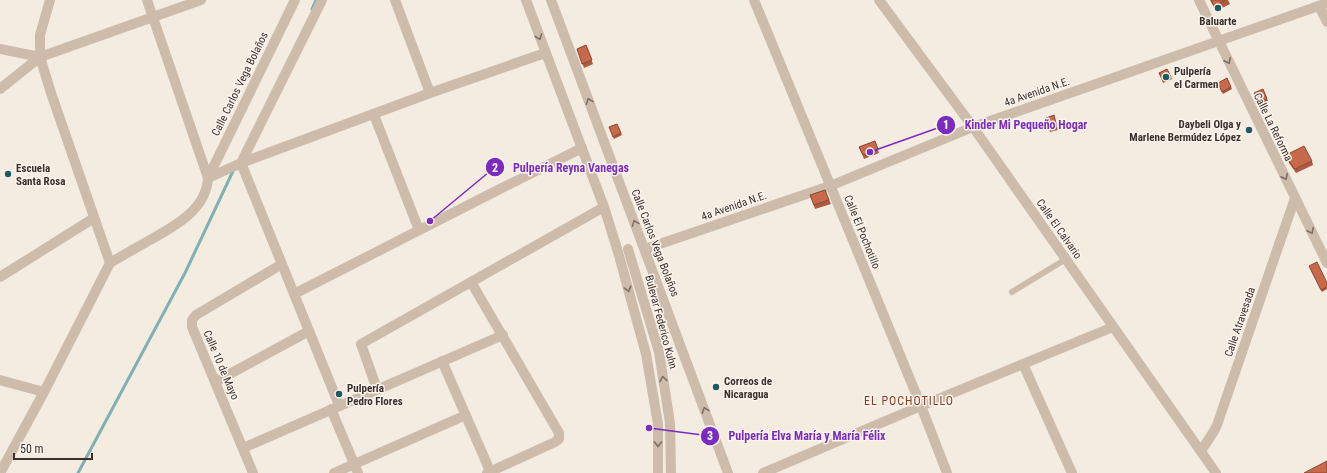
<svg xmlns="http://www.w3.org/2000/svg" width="1327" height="473" font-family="'Roboto Condensed',sans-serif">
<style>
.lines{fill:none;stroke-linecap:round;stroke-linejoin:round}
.stream{stroke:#7fb0b2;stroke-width:3}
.service{stroke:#cdbbac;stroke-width:6}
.minor{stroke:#cdbbac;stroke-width:10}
.tertiary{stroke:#cdbbac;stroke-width:10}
.wall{fill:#ac5a40}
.building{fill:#c8694b;stroke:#8c4a34}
.oneway{stroke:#7d6f65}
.poi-dot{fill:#1f5a5e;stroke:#fbf5ee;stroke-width:1.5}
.labels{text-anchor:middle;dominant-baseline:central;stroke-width:3;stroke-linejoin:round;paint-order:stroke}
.poi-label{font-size:11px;font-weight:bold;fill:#3b302b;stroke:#fbf5ee;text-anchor:start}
.street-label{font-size:11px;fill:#3b302b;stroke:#fbf5ee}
.neighbourhood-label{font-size:12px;letter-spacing:1px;fill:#8c3b22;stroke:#fbf5ee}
.leader{fill:none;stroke:#7b2cbf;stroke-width:1.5}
.callout-dot{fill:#7b2cbf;stroke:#fbf5ee;stroke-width:1.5}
.mark-label{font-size:12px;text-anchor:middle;font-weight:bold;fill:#fff}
.callout-label{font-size:12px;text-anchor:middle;font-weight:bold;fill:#7b2cbf;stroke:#fbf5ee;stroke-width:3;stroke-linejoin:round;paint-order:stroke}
</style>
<rect width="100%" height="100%" fill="#f4ebe1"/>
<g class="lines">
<g class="stream">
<polyline points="312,9 316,0"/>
<polyline points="78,473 185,273 234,169"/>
</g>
<polyline class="service" points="1012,292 1066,259"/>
<g class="minor">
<polyline points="322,0 241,163 339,405"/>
<polyline points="395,0 430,93"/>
<polyline points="754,0 921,406 947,473"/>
<polyline points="879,0 973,127 1216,473"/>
<polyline points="1319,6 1327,22"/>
<polyline points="0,49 40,57"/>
<polyline points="0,89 40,57 201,0"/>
<polyline points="374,115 419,230"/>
<polyline points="208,178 241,163 430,93 545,53"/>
<polyline points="208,178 295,0"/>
<polyline points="645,249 830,186 973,127 1327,3"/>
<path d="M110,263C123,255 136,248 150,240C175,226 206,210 208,178L147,0"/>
<polyline points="0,277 94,218"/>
<polyline points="471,282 559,433 559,439 555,442 487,473"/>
<polyline points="294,294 496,191 582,148"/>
<polyline points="442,361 491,473"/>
<polyline points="1023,364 1072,473"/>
<polyline points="0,380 44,392"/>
<polyline points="215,382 309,331"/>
<polyline points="377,389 361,344 604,207"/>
<polyline points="331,409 358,473"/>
<polyline points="243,448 503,335"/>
<polyline points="1201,451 1214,431 1217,425 1295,198"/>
<polyline points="0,473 44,392 110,263 51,93 40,57 40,35 50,0"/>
<polyline points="253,473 192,327 192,320 196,315 282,264"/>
<polyline points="334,473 466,415"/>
<polyline points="763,473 921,406 1113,327"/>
</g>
<g class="tertiary">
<polyline points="526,0 604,207 618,252 646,354 658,424 658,473"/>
<polyline points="551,0 728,473"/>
<polyline points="1199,0 1327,263"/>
<polyline points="628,249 659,352 670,423 671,473"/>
</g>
</g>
<g class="wall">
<polygon points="1210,0 1228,0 1230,4 1216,11"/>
<polygon points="586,45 593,64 584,68 577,49"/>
<polygon points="1167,69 1172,79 1163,83 1159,73"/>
<polygon points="1227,78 1232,89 1223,94 1218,83"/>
<polygon points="1263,89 1268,101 1259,105 1254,93"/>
<polygon points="1054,115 1058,130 1050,132 1046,118"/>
<polygon points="617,124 622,135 614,139 609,127"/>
<polygon points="875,141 879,153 864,159 859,147"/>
<polygon points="1288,160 1312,161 1313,165 1296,173 1289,163"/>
<polygon points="825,190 831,204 815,209 810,195"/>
<polygon points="1310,268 1327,283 1327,289 1322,292"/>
</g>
<g class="building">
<polygon points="1211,0 1225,0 1214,6"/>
<polygon points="586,45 592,60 582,64 577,49"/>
<polygon points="1167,69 1171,77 1163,81 1159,73"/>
<polygon points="1227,78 1231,87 1222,92 1218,83"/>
<polygon points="1263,89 1267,99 1258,103 1254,93"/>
<polygon points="1054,115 1057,128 1049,130 1046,118"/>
<polygon points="617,124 621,133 613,137 609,127"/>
<polygon points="875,141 878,149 863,155 859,147"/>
<polygon points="1304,146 1312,161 1295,169 1288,160 1288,154"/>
<polygon points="825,190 829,200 814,205 810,195"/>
<polygon points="1317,262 1327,283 1327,287 1321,290 1309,266"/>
<polygon points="1327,461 1327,473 1304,473"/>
</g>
<defs><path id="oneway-chevron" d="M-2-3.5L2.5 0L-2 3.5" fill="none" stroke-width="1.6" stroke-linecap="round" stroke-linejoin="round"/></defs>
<g class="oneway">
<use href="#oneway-chevron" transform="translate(539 37) rotate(70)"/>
<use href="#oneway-chevron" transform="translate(1228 61) rotate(64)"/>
<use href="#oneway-chevron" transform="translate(589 101) rotate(-111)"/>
<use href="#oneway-chevron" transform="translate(1285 177) rotate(64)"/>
<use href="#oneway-chevron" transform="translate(635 223) rotate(-111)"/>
<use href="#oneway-chevron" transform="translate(1311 231) rotate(64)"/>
<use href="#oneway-chevron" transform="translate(628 289) rotate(75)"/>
<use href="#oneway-chevron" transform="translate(663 379) rotate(-99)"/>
<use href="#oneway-chevron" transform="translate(705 410) rotate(-110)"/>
<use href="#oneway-chevron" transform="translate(658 444) rotate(89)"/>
</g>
<g class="poi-dot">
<circle cx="1218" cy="8" r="4"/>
<circle cx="1166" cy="77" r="4"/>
<circle cx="1249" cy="130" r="4"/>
<circle cx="8" cy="174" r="4"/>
<circle cx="716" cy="387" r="4"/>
<circle cx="339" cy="394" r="4"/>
</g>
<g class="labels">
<g class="poi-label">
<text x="1218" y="21" text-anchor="middle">Baluarte</text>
<text x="1174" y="71">Pulpería<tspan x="1174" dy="13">el Carmen</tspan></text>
<text x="1241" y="124" text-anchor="end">Daybeli Olga y<tspan x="1241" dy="13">Marlene Bermúdez López</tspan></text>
<text x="16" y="168">Escuela<tspan x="16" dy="13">Santa Rosa</tspan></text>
<text x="724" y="381">Correos de<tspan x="724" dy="13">Nicaragua</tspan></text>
<text x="347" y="388">Pulpería<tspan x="347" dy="13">Pedro Flores</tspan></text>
</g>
<g class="street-label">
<text transform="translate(240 84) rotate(-64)">Calle Carlos Vega Bolaños</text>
<text transform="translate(1037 92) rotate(-19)">4a Avenida N.E.</text>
<text transform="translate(1273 127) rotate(64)">Calle La Reforma</text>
<text transform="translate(734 206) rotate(-19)">4a Avenida N.E.</text>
<text transform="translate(1059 229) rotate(55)">Calle El Calvario</text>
<text transform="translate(862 232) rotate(68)">Calle El Pochotillo</text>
<text transform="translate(655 243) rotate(69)">Calle Carlos Vega Bolaños</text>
<text transform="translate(661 322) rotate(75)">Bulevar Federico Kuhn</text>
<text transform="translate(1240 322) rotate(-71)">Calle Atravesada</text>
<text transform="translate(221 365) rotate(67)">Calle 10 de Mayo</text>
</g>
<g class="neighbourhood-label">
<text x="909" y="401">EL POCHOTILLO</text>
</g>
</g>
<path class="leader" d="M870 152L946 125M430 221L495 167M649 428L710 436"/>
<g class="callout-dot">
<circle cx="870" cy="152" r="4"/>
<circle cx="430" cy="221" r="4"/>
<circle cx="649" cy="428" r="4"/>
<circle cx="946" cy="125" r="10"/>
<circle cx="495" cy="167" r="10"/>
<circle cx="710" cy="436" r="10"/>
</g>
<g class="mark-label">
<text x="946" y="129">1</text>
<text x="495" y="172">2</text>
<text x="710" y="440">3</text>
</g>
<g class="callout-label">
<text x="1026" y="129">Kinder Mi Pequeño Hogar</text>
<text x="571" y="172">Pulpería Reyna Vanegas</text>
<text x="807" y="440">Pulpería Elva María y María Félix</text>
</g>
<path d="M14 453v6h78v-6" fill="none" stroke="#3b302b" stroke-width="2"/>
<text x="20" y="453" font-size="12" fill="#3b302b" stroke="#fbf5ee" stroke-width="3" paint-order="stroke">50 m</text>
</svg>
